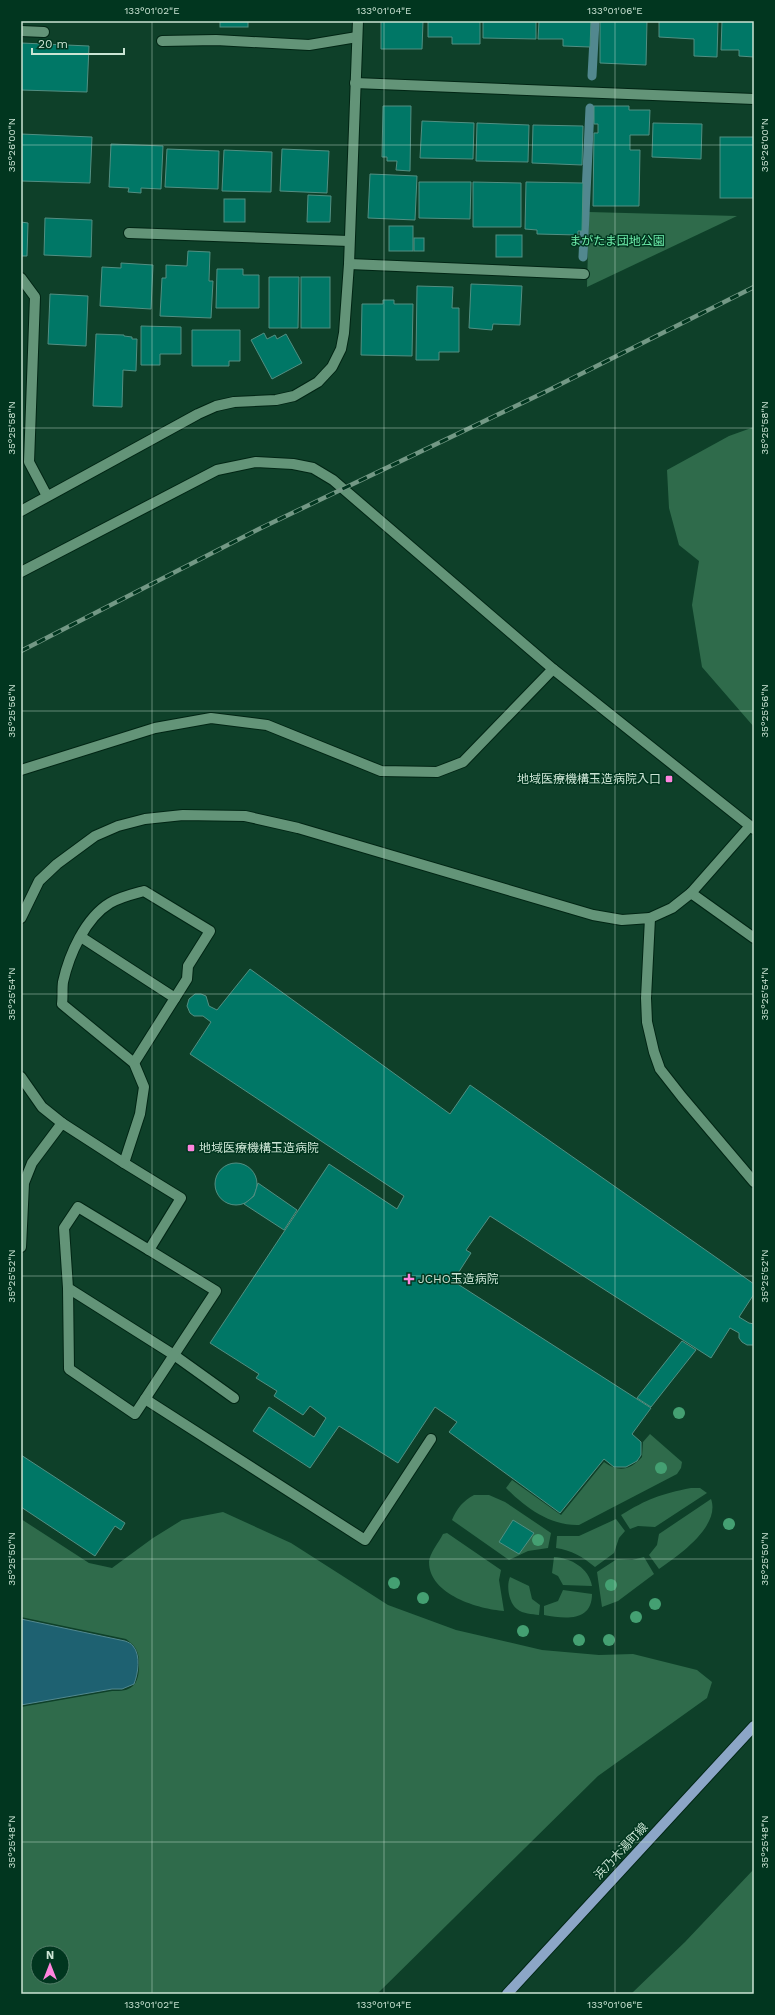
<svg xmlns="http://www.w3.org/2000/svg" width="775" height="2015" font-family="'Work Sans','Noto Sans JP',sans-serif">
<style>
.green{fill:#2f6b4b;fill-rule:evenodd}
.water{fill:#1e6171;stroke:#52888f}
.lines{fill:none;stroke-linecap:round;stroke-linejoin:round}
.stream{stroke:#52888f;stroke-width:9}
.building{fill:#076;stroke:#528f82}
.minor-casing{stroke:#002514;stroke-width:12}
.major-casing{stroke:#002514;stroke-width:12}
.minor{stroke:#639478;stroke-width:10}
.major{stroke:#8ca6c7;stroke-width:10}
.rail-casing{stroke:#739885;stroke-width:4.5}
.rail{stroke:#01361f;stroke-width:3;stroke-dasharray:9;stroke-linecap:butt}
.tree{fill:#44a072}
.ticks{fill:none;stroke:#cbe4d4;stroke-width:1;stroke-opacity:0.45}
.poi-dot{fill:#ff85de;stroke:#01361f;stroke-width:1.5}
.labels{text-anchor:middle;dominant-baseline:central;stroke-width:3;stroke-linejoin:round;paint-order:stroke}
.park-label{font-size:12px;fill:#70efad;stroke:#01361f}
.poi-label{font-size:12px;fill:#cbe4d4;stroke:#01361f;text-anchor:start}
.street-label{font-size:12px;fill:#cbe4d4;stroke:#01361f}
.neatline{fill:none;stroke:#cbe4d4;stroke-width:1.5}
.ticks-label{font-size:10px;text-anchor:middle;fill:#cbe4d4}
</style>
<rect width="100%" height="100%" fill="#0e4029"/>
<g class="green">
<polygon points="589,212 737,216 587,287"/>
<polygon points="754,427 754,727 702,667 692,605 699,561 679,545 669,508 667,470 729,436"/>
<path d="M650,1434L682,1462L681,1468L677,1474L579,1525C550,1526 525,1507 506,1488L512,1480L561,1515L604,1462C619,1473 630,1470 642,1457L643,1442Z"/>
<path d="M691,1488H700L707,1493L655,1527L638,1526L630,1529L621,1515C647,1499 661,1494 691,1488Z"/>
<path d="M474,1495H489L505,1502L551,1533L548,1548L528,1551L509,1560L452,1520C457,1508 463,1501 474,1495Z"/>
<path d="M711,1499C721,1526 678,1556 659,1569L649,1555L657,1545L659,1534Z"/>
<path d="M223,1512L291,1543L388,1605L456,1630L542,1650L599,1655L633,1654L697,1670L712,1682L707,1698L598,1776L377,1994H21V1707L112,1691C132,1692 139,1685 139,1665C139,1652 137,1647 126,1639L21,1617V1519L89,1563L112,1568L153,1538L182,1520ZM38,1953H62V1977H38Z"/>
<path d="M616,1519L625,1531L619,1538L614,1553L595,1567C583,1557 571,1550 556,1548L557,1536H579Z"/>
<path d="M447,1533L501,1570L499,1580L504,1611C479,1609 429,1595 429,1562C429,1554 439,1542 443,1534Z"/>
<path d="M554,1557C571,1558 589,1568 592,1586L563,1585L558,1576L552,1573Z"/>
<polygon points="644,1557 654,1574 618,1601 602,1607 597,1572 617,1559 632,1560"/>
<path d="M510,1577L529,1586L532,1599L540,1605L539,1615C532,1614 523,1614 517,1609C509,1603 506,1586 510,1577Z"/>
<path d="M563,1590L592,1594C592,1622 565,1619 544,1615V1606L558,1601Z"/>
<polygon points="754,1869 754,1994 631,1994 685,1942"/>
</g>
<path class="water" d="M21,1619L125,1641C128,1642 132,1644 133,1646C141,1655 138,1674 134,1684L122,1689H112L21,1705Z"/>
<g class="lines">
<g class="stream">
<polyline points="592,76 595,21"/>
<polyline points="583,257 590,108"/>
</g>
</g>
<g class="building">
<rect x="220" y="21" width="28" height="6"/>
<polygon points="381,21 423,21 422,49 381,49"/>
<polygon points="428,21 480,21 480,44 452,44 452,37 428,37"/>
<polygon points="483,21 536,21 536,39 483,38"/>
<polygon points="539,21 591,21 590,47 563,46 563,39 538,39"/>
<polygon points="600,21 647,21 646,65 600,63"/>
<polygon points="659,21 718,21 717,57 694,56 694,39 659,37"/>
<polygon points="722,21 754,21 754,57 739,56 739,50 721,50"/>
<polygon points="21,43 89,46 87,92 21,90"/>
<polygon points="383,106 411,106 410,171 396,170 397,161 387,161 387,157 382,157"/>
<polygon points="594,106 629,106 629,110 650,110 649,135 630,135 630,150 640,150 639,206 593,206 594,133 598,133 598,124 594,124"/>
<polygon points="422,121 474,123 473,159 420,158"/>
<polygon points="477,123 529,125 528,162 476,161"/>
<polygon points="653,123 702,124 701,159 652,157"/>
<polygon points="533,125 583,126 582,165 532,163"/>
<polygon points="21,134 92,137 90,183 21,181"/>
<rect x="720" y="137" width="34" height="61"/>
<polygon points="111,144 163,146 161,189 141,188 141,193 128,192 129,188 109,187"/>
<polygon points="167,149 219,151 218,189 165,187"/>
<polygon points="282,149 329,151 327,193 280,191"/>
<polygon points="224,150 272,152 271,192 222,191"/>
<polygon points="370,174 417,176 415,220 368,218"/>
<polygon points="419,182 471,182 470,219 419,218"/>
<polygon points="473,182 521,183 521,227 473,227"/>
<polygon points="526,182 583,183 582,231 578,231 578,235 537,234 537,230 525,229"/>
<polygon points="308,195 331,196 330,222 307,222"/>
<rect x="224" y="199" width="21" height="23"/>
<polygon points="45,218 92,220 91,257 44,255"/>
<polygon points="21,222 28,223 27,256 21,256"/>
<rect x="389" y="226" width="24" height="25"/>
<rect x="496" y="235" width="26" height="22"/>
<rect x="414" y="238" width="10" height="13"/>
<polygon points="188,251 210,252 209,281 213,281 211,318 160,316 162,278 166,278 166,265 187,266"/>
<polygon points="121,263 153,265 151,309 100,306 102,267 121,268"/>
<polygon points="217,269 243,269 243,275 259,275 259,308 216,308"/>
<polygon points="269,277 299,277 298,328 269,328"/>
<rect x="301" y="277" width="29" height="51"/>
<polygon points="471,284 522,286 520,325 493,324 492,330 469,328"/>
<polygon points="417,286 453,287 452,308 459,308 459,352 439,352 439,360 416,360"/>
<polygon points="50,294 88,296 86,346 48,344"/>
<polygon points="383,300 394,300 394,304 413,304 412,356 361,355 362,304 383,304"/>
<polygon points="141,326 181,327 181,354 160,354 160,365 141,365"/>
<polygon points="192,330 240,330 240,361 229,361 229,366 192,366"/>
<polygon points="264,333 267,339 275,335 277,339 286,334 302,363 272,379 251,340"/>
<polygon points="96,334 124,335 124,336 132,337 132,339 137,339 136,371 123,370 122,407 93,406"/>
<polygon points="250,969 450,1114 470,1085 754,1284 754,1294 739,1317 749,1323 754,1324 754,1345 747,1345 742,1342 739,1338 739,1333 730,1328 711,1358 490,1216 466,1250 471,1253 453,1281 651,1408 632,1434 641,1442 641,1455 637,1461 626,1467 614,1467 604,1459 560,1513 449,1432 457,1422 435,1407 398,1463 339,1426 310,1468 253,1431 269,1407 314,1437 326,1418 310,1406 303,1415 274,1396 277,1391 256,1378 259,1374 210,1343 329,1164 397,1209 404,1196 190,1054 211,1022 203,1016 194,1016 190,1013 187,1006 189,999 195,994 201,994 206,996 209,1006 217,1010"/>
<circle cx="236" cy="1184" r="21"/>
<polygon points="258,1183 297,1210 284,1230 244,1204 254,1196"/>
<polygon points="682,1341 696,1350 651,1407 637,1398"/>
<polygon points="21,1455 125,1523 121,1530 115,1526 95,1556 21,1507"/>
<polygon points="513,1520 534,1533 519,1554 499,1542"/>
</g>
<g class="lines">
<defs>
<g id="minor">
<polyline points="21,31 44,32"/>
<polyline points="162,41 216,40 309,45 357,37"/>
<polyline points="355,83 754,99"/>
<polyline points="129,233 349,241"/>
<polyline points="349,264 584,274"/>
<polyline points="21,278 35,297 29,462 47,496"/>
<polyline points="21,511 198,414 216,406 234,402 276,400 294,396 318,382 332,367 341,349 344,333 349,264 358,21"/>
<polyline points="21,572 217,470 256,462 293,464 313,468 333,480 553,669 754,829"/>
<polyline points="21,770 155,728 211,718 267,725 381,771 437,772 463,762 553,669"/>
<polyline points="691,893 750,826"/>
<polyline points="21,918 39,881 57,864 95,836 118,826 145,819 183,815 245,816 298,828 593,915 622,920 650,918 646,998 647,1022 654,1052 660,1069 682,1097 754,1182"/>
<polyline points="650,918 672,908 691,893 754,938"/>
<polyline points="81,937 175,998 134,1063"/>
<path d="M175,998L187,979L188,966L210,931L144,891C133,894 120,897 110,903C85,918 69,955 63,982C62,989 63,997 62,1004L134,1063L144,1087L140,1114L124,1163L181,1198L149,1250L78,1207L64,1228L68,1288L174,1355L234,1398"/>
<polyline points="21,1077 42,1107 62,1123"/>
<polyline points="21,1247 24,1183 32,1163 62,1123 124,1163"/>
<polyline points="149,1250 216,1291 145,1399 365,1540 431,1439"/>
<polyline points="68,1288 69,1369 135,1414 145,1399"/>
</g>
<polyline id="major" points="507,1994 754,1726"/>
</defs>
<use href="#minor" class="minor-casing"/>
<use href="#major" class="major-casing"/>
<use href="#minor" class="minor"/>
<use href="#major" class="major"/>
<defs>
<polyline id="rail" points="21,651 261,528 543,393 754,287"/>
</defs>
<use href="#rail" class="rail-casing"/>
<use href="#rail" class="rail"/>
</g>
<g class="tree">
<circle cx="679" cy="1413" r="6"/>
<circle cx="661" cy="1468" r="6"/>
<circle cx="729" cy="1524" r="6"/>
<circle cx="538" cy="1540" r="6"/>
<circle cx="394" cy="1583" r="6"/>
<circle cx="611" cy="1585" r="6"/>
<circle cx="423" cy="1598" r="6"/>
<circle cx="655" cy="1604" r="6"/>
<circle cx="636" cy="1617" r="6"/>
<circle cx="523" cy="1631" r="6"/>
<circle cx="579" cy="1640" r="6"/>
<circle cx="609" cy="1640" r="6"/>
</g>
<path class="ticks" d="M152,21V1994M384,21V1994M615,21V1994M21,145H754M21,428H754M21,711H754M21,994H754M21,1276H754M21,1559H754M21,1842H754"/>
<g class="poi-dot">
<rect x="665" y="775" width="8" height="8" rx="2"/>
<rect x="187" y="1144" width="8" height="8" rx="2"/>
<path d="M407 1273h4v4h4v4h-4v4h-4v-4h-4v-4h4z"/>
</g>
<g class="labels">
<g class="park-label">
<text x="617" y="241">まがたま団地公園</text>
</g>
<g class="poi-label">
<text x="661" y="779" text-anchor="end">地域医療機構玉造病院入口</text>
<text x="199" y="1148">地域医療機構玉造病院</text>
<text x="418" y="1279">JCHO玉造病院</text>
</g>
<g class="street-label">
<text transform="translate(621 1851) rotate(-47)">浜乃木湯町線</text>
</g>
</g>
<rect width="775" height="2015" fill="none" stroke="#01361f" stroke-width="44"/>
<g transform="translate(50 1965)"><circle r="19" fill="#01361f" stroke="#527c67"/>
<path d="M0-3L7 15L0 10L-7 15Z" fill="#ff85de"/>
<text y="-6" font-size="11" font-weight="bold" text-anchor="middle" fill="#cbe4d4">N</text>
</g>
<path d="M32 48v6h92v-6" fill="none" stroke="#cbe4d4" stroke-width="2"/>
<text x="38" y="48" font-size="12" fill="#cbe4d4" stroke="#01361f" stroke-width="3" paint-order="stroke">20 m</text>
<rect x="22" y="22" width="731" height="1971" class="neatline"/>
<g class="ticks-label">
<text x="152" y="14">133°01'02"E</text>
<text x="384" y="14">133°01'04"E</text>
<text x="615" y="14">133°01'06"E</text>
<text transform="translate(11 145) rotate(-90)" y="4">35°26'00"N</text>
<text transform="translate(764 145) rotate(-90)" y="4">35°26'00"N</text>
<text transform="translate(11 428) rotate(-90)" y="4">35°25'58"N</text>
<text transform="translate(764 428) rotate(-90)" y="4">35°25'58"N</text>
<text transform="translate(11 711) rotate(-90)" y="4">35°25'56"N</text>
<text transform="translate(764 711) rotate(-90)" y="4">35°25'56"N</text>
<text transform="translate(11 994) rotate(-90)" y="4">35°25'54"N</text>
<text transform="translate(764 994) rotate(-90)" y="4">35°25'54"N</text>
<text transform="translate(11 1276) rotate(-90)" y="4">35°25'52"N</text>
<text transform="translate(764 1276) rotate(-90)" y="4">35°25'52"N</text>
<text transform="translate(11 1559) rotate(-90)" y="4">35°25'50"N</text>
<text transform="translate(764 1559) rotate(-90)" y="4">35°25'50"N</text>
<text transform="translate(11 1842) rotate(-90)" y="4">35°25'48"N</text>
<text transform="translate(764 1842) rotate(-90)" y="4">35°25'48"N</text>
<text x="152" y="2008">133°01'02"E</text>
<text x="384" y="2008">133°01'04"E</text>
<text x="615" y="2008">133°01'06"E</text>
</g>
</svg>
